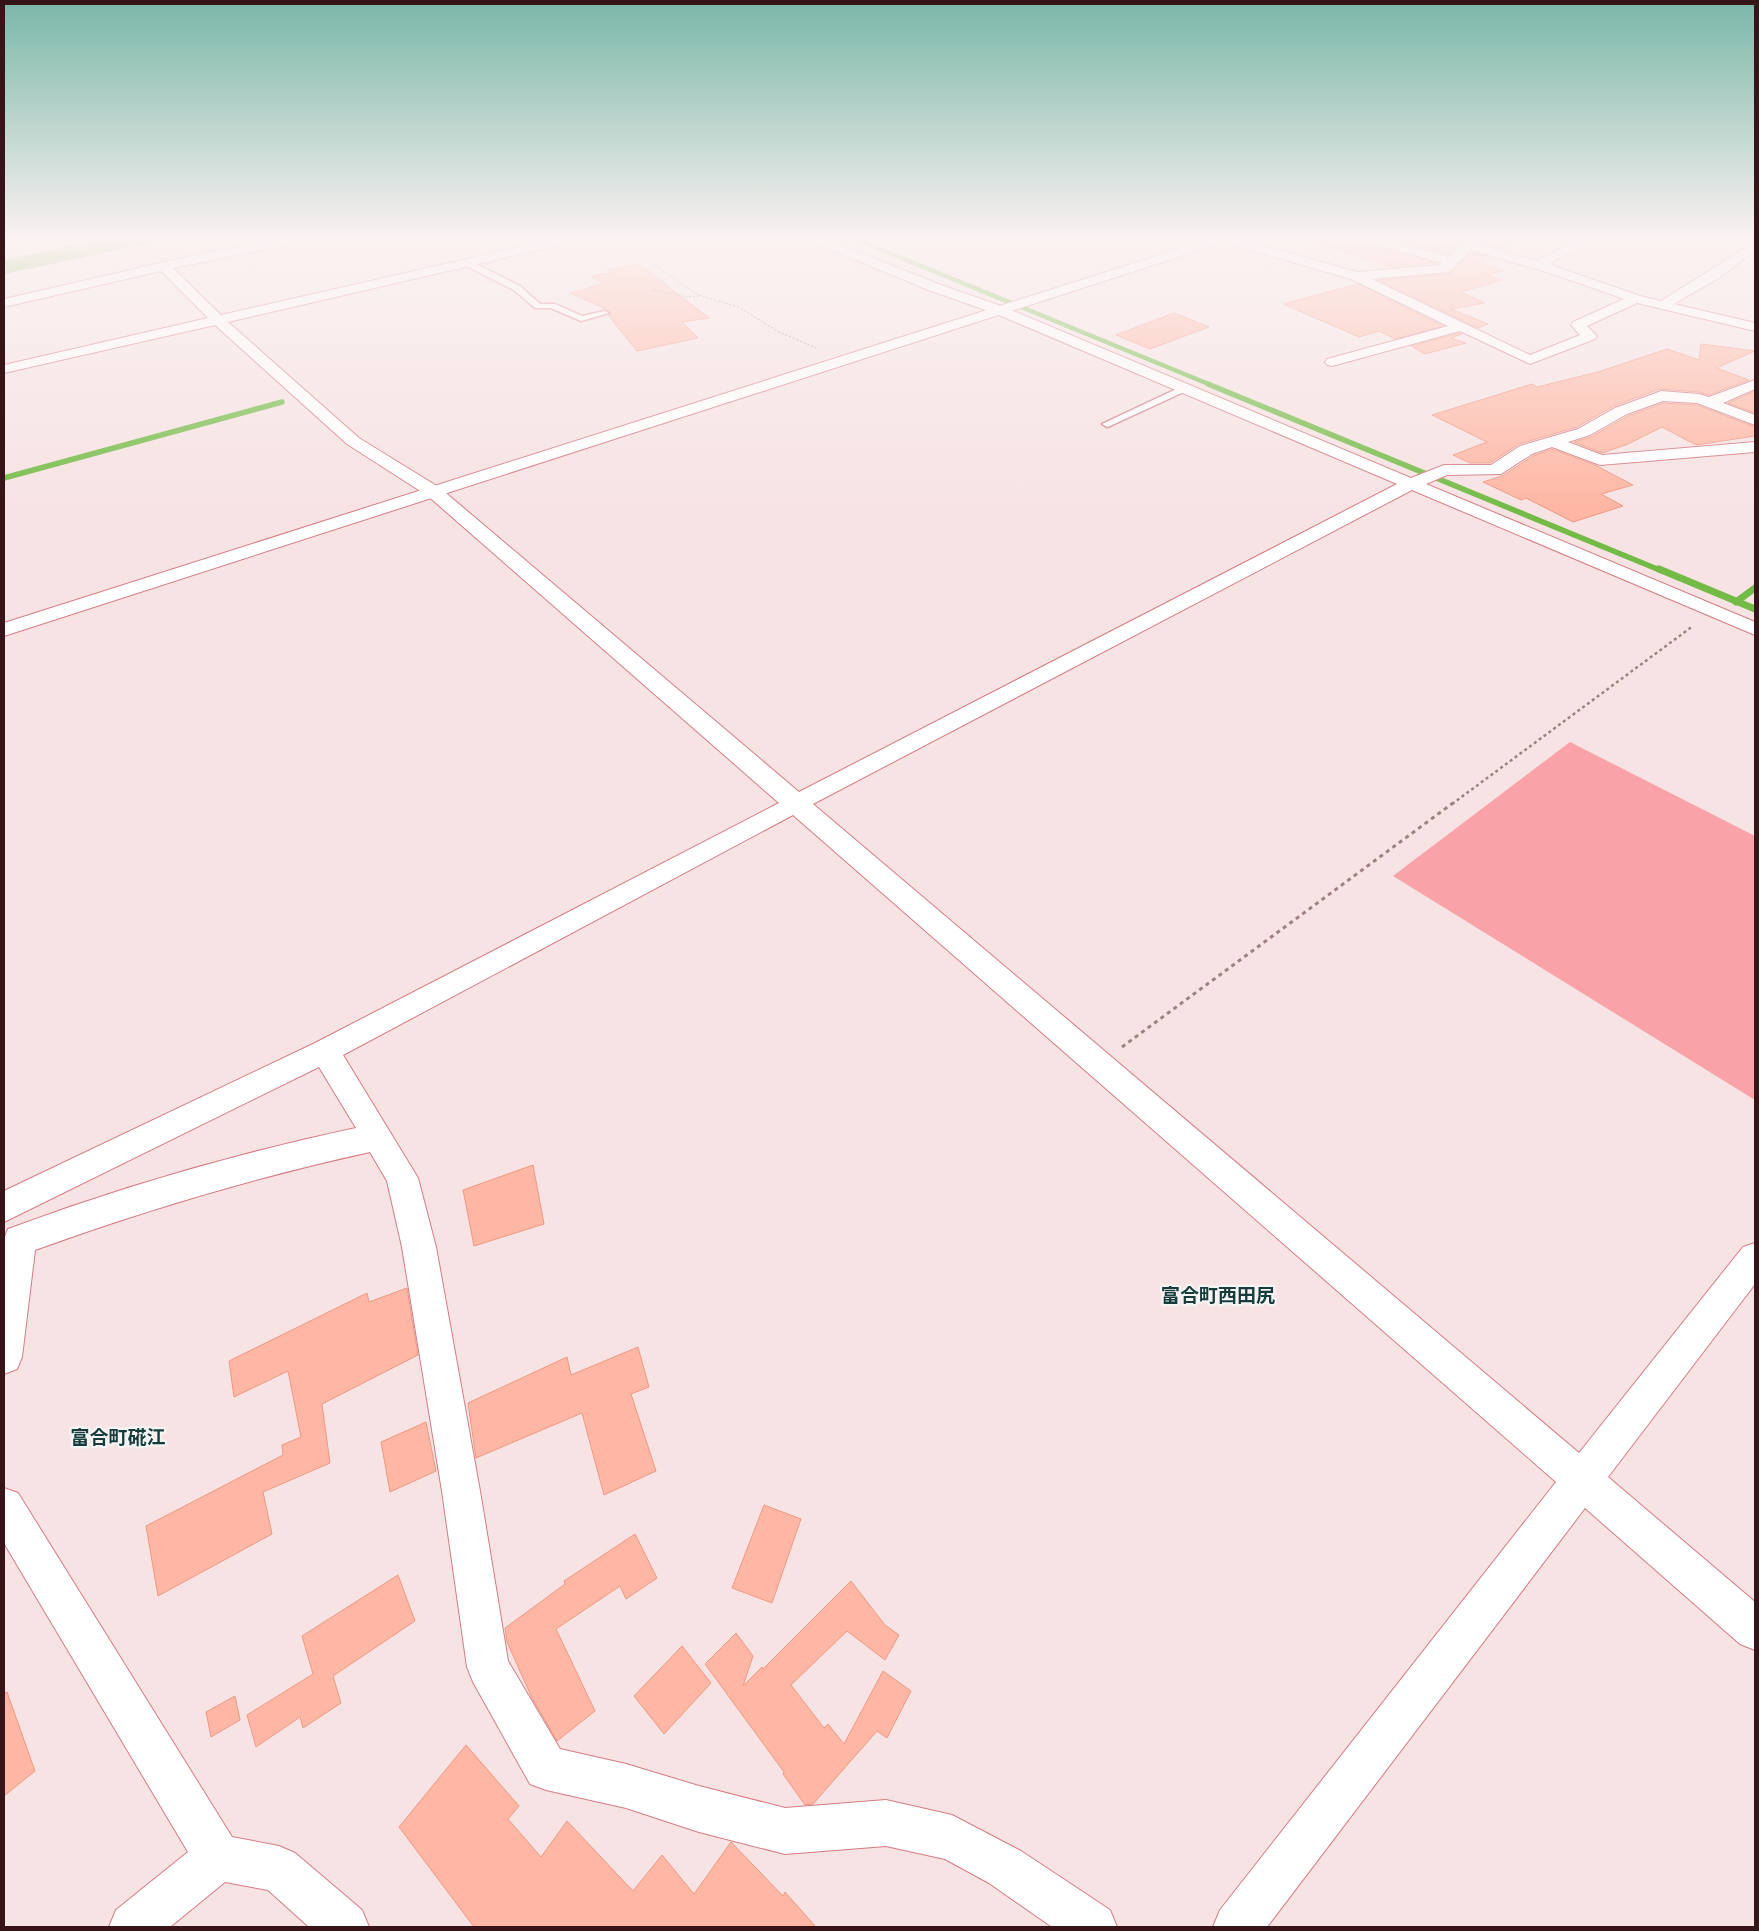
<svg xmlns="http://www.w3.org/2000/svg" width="1759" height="1931" font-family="'Roboto Condensed','Noto Sans JP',sans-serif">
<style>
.green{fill:#f9a2a7}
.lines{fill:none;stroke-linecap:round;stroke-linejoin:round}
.stream-far2{stroke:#73bb46;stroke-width:4.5}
.stream-far1{stroke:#73bb46;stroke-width:5.5}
.stream{stroke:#73bb46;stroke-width:7}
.river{fill:#73bb46;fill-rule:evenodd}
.building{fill:#feb7a4;stroke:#ef9882}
.lane-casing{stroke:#d47c83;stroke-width:3}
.street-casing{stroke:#d47c83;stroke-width:2}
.secondary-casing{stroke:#d47c83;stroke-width:2}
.path-far2{stroke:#9d8284;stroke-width:1;stroke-dasharray:2 2;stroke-linecap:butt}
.path-far1{stroke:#9d8284;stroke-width:2.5;stroke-dasharray:3 3;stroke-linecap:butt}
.path{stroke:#9d8284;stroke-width:3;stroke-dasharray:4 4;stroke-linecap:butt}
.lane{fill:#fff;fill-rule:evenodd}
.street{fill:#fff;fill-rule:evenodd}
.secondary{fill:#fff;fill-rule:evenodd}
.labels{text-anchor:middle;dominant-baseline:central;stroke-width:4.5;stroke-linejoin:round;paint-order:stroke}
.near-quarter-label{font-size:19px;font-weight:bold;fill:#183b3b;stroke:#f5f5f5}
</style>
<rect width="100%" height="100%" fill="#f7e3e3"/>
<polygon class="green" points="1570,742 1755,836 1755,1100 1393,876"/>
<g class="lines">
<polyline class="stream-far2" points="853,238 1211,385"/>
<g class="stream-far1">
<polyline points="1208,384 1662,571"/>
<polyline points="4,478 282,402"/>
</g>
<g class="stream">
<polyline points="1659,569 1755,609"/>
<polyline points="1736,602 1755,588"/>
</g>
<polygon class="river" points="109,238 153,238 149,243 141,245 4,274 4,260"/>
</g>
<g class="building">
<polygon points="1318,238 1361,238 1364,243 1437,263 1394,267 1317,243"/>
<polygon points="1385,238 1468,238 1448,255"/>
<polygon points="1484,238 1522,238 1501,249 1480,243"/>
<polygon points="1472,252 1487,257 1478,262 1503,271 1487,275 1502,280 1461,292 1485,303 1451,309 1488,324 1478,328 1379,280 1449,274"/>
<polygon points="639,264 709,318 682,322 698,338 637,351 608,315 611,314 610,311 570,293 602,284 592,276 610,273 607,270"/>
<polygon points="1358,284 1443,326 1395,339 1379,331 1359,337 1283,304"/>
<polygon points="1174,313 1209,327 1150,349 1116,335"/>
<polygon points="1460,333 1462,334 1451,338 1466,343 1425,354 1411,346"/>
<polygon points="1701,344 1755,351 1716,368 1749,380 1709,395 1699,392 1660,389 1614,406 1577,427 1519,444 1490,463 1470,463 1453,455 1487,442 1432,415 1532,384 1537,387 1598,372 1667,349 1699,360"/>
<polygon points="1755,391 1755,413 1728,403"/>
<polygon points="1663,403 1697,405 1755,427 1755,436 1696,445 1662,427 1628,444 1602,453 1574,442 1591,437 1628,416"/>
<polygon points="1552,449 1595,465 1633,485 1601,494 1623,506 1573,522 1526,498 1521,500 1483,482 1502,476 1533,456"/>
<polygon points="533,1165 544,1224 474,1246 463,1190"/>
<polygon points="407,1288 418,1355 322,1404 330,1463 263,1492 272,1534 158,1596 146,1526 283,1455 282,1445 301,1437 288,1371 234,1397 229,1361 367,1293 369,1302"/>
<polygon points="638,1347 649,1387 631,1394 656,1471 604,1495 582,1413 476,1458 468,1403 567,1357 571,1375"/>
<polygon points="426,1422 436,1471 390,1492 381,1442"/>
<polygon points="764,1505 801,1519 772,1603 732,1588"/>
<polygon points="635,1534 657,1578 626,1599 620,1586 556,1629 595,1711 557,1741 532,1698 507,1642 505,1628 565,1584 564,1581"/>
<polygon points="398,1575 415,1621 333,1676 341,1703 303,1728 300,1717 256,1747 247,1715 313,1674 302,1636"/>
<polygon points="851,1581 885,1625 899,1635 885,1660 847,1631 791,1685 824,1728 828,1724 844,1744 883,1671 911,1691 887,1738 877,1731 813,1804 805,1805 783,1774 784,1772 705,1664 736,1633 753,1656 743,1686 762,1667 763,1669"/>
<polygon points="682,1646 711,1683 664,1734 634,1696"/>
<polygon points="7,1692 35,1771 4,1796 4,1693"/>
<polygon points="235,1696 240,1720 211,1737 206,1712"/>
<polygon points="466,1745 519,1806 508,1819 541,1857 567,1821 633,1891 662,1855 694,1894 731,1842 783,1896 785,1892 816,1927 474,1927 399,1827"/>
</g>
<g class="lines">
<defs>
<g id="lane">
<polygon points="462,260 468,260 520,286 540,304 555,304 582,316 605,311 609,313 581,321 551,308 535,308 514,290 462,264"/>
<polygon points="1185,385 1190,388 1188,390 1110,426 1107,427 1102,424"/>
</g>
<g id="street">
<path d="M286,238H308L302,242L173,268L221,315L559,238H579L577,241L573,242L228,322L359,438L440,488L799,792L1397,484L994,313L931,291L810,241L808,238H823L941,285L1004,307L1411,478L1444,465H1491L1520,446L1578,429L1615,408L1656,393L1661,391L1699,394L1709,397L1755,380V389L1723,403L1755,415V425L1697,403L1663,401L1627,414L1590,435L1568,442L1602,455L1755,442V452L1600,465L1552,447L1532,454L1501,474L1447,475L1426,484L1755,622V635L1412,490L813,804L1579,1453L1743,1247L1755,1243V1284L1608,1477L1755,1602V1650L1740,1644L1585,1508L1267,1927H1213L1220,1910L1556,1482L793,815L343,1055L418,1178L436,1247L480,1491L508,1661L560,1749L626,1764L699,1786L785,1808L886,1800L952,1815L1021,1851L1110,1910L1117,1927H1052L989,1883L945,1859L886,1846L785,1854L699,1832L626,1808L546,1790L530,1784L473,1682L467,1667L442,1491L402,1247L387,1181L370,1152C256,1177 145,1210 35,1250L22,1357L17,1369L4,1374V1239L8,1229C121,1187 238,1153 356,1128L319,1067L4,1222V1191L315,1043L779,803L428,496L347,444L215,325L4,373V365L208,318L161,271L4,307V299L200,254Z"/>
<path d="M1217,238H1235L1357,272L1440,265L1442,263L1365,241L1363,238H1380L1449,257L1470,238H1482L1477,244L1537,261L1581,238H1596L1594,241L1551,262L1554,266L1640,296L1661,301L1755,242V251L1717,279L1674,304L1755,323V331L1637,303L1587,326L1597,336L1595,339L1530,364L1460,331L1332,366L1327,365L1325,362L1327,359L1448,326L1351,279L1219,241ZM1471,250L1553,274L1624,299L1573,322L1571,325L1580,335L1530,355L1372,279L1449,272Z"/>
<polygon points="4,1488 18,1493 232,1837 279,1846 295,1853 362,1910 369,1927 309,1927 268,1890 225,1882 170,1927 109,1927 116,1910 188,1852 4,1543"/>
</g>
<polygon id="secondary" points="1213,238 1230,238 1228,241 4,636 4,623"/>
</defs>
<use href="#lane" class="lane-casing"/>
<use href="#street" class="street-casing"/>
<use href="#secondary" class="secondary-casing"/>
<g class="path-far2">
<polyline points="646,259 698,295 739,307 777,331 816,348"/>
<polyline points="654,290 687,297 699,296"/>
</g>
<polyline class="path-far1" points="1452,804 1693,626"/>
<polyline class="path" points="1122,1047 1453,803"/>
<use href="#lane" class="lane"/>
<use href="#street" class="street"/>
<use href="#secondary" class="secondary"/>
</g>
<linearGradient id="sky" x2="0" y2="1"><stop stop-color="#79b7a7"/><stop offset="0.47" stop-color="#fbf2f2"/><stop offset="1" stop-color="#fbf2f2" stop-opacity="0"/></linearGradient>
<rect width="1759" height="508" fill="url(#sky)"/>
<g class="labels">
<g class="near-quarter-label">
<text x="1218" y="1295">富合町西田尻</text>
<text x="118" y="1437">富合町硴江</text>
</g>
</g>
<rect width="1759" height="1931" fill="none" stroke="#361418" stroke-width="10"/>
</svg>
